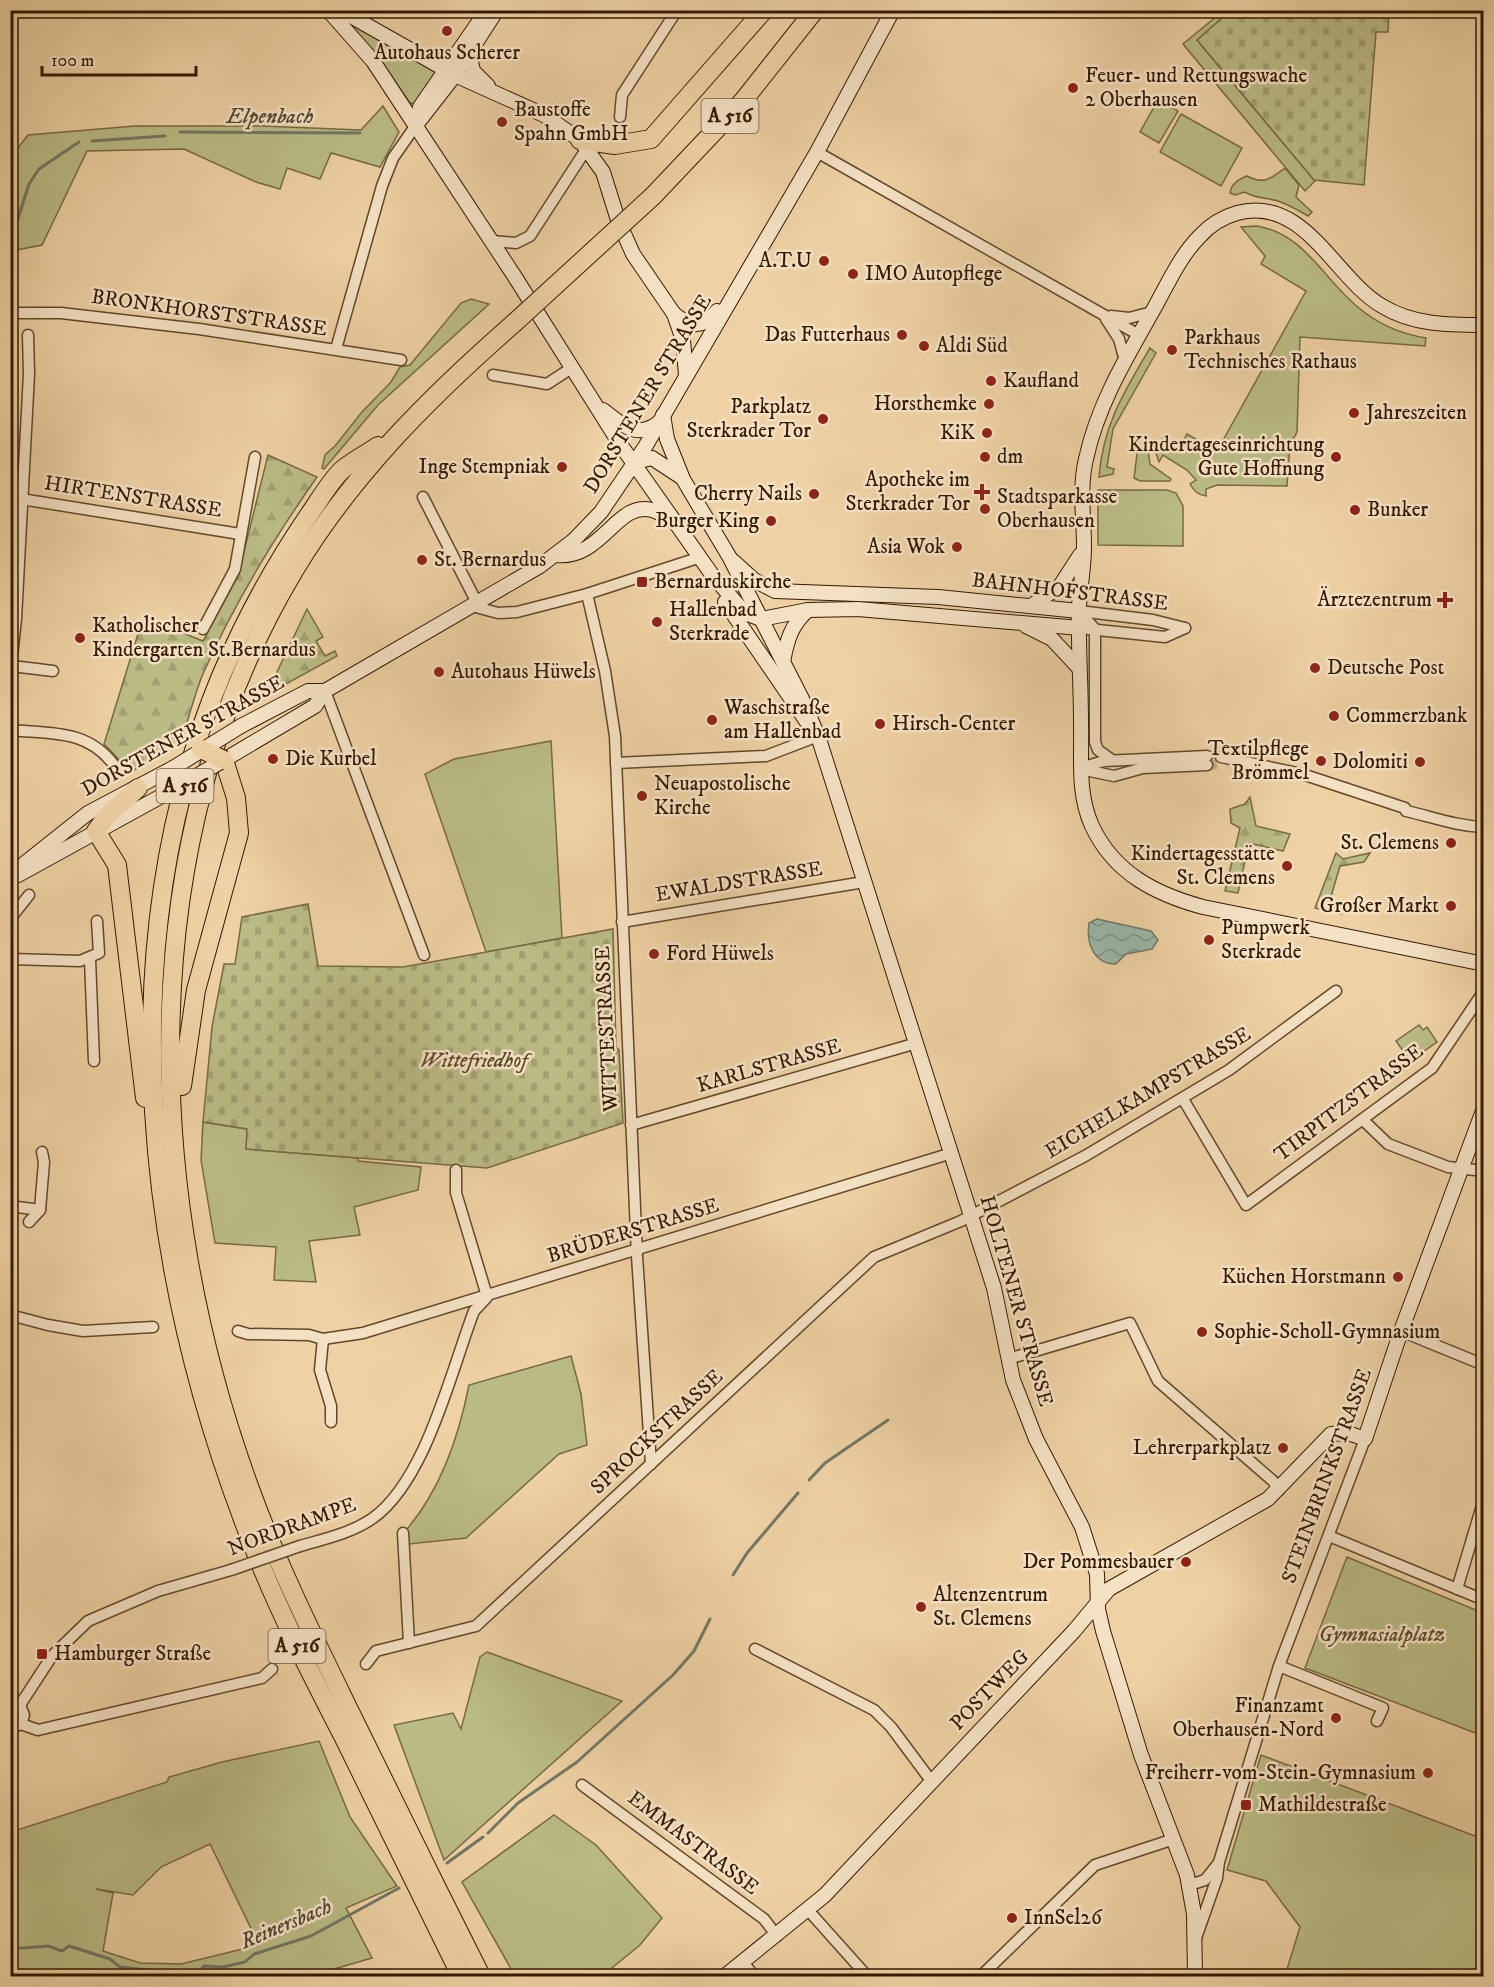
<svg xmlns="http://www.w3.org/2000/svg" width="1494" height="1987" font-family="'IM FELL DW Pica',serif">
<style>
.green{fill:#babb85;stroke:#776a42;stroke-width:1.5;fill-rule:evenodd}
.forest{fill:url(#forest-firs);stroke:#776a42;stroke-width:1.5}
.cemetery{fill:url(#cemetery-stones);stroke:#776a42;stroke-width:1.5}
.water{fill:url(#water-waves);stroke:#717865;stroke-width:1.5}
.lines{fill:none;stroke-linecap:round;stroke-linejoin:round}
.stream{stroke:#717865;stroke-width:3}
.street-tunnel{stroke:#c9ac83;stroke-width:10;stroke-dasharray:10 5;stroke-linecap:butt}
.street-casing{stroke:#624829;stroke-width:13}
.secondary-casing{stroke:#341a00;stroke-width:16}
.highway-casing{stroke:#341a00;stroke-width:20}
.street{stroke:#f4e1c4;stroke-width:10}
.secondary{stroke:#f4e1c4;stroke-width:14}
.highway{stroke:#eed1a4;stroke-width:18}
.street-bridge-casing{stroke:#624829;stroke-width:13;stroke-linecap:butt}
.secondary-bridge-casing{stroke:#341a00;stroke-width:16;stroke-linecap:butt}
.highway-bridge-casing{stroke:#341a00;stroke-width:20;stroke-linecap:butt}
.street-bridge{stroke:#f4e1c4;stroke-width:10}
.secondary-bridge{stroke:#f4e1c4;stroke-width:14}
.highway-bridge{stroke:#eed1a4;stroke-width:18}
.poi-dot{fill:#8f2418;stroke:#f4e1c4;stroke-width:2}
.labels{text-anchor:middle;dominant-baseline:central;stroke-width:5;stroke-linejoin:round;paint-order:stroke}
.shield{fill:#f4e1c4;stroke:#6e563b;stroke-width:1.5}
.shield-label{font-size:20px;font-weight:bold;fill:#341a00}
.poi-label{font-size:21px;fill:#341a00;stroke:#f4e1c4;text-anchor:start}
.street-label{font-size:21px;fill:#341a00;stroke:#f4e1c4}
.park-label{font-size:21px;font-style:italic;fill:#5c4a28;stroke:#f4e1c4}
.water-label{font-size:22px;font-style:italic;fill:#524933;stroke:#f4e1c4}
</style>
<defs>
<pattern id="forest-firs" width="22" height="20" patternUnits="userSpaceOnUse" patternTransform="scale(1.5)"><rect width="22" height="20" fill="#babb85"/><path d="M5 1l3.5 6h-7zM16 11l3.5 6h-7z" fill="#a0a071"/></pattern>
<pattern id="cemetery-stones" width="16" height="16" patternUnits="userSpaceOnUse" patternTransform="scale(1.5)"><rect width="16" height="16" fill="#babb85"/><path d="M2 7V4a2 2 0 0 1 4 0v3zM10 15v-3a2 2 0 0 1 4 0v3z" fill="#a0a071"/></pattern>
<pattern id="water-waves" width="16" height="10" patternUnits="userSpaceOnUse" patternTransform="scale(1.5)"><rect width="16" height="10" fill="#99b7a9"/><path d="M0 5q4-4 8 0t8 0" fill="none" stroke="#7e9487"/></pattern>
</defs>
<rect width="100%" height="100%" fill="#eed1a4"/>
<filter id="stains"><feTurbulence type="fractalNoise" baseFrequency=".00333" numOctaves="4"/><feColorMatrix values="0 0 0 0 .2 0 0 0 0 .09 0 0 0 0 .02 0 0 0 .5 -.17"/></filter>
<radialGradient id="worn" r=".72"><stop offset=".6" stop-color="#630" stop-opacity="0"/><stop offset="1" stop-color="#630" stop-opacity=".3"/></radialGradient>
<g class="green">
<polygon points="1223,11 1231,11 1197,40 1315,181 1305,191 1183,44"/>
<polygon points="348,22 436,72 437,76 416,104 410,103 374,52"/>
<polygon points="1158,100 1178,111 1159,143 1140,132"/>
<polygon points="383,106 399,132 380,167 331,153 320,179 287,168 280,189 256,182 184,149 87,151 42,245 11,251 11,157 28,135 135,126 261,126 361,130"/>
<polygon points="1181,114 1242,148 1221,186 1160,152"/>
<path d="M1285,168L1299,185L1296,197L1312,212L1308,216C1298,210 1289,205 1278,201C1265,197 1256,199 1245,192L1235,195L1230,193C1231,184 1239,179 1247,176C1264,185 1270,179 1285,168Z"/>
<path d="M1257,226C1305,234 1324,280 1359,308C1378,324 1401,334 1426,338L1425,346L1300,337L1297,432L1290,445L1287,486L1217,485L1206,489V496C1198,495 1194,491 1190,484L1196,480L1187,470L1163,455L1159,462L1156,453L1163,438L1180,447L1187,434L1217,451L1306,291L1261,264L1265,256L1241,227Z"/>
<polygon points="471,299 489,304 378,405 324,469 322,468 325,455 335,446 362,412 391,382 400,367 410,365 461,303"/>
<path d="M1150,348L1156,353L1113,429L1107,467L1114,469L1113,474L1099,477C1103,425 1124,392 1150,348Z"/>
<polygon points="1138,446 1148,450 1150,464 1171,479 1170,481 1140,481 1134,478"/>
<polygon points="1098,490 1167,490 1176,493 1183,506 1183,546 1098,545"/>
<polygon points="551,741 562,938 486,952 425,774 454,759"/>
<polygon points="1419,1025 1423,1030 1427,1027 1437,1042 1410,1061 1396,1041"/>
<polygon points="203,1122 248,1129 246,1149 358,1158 358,1161 421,1167 418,1190 354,1207 360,1235 309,1241 316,1282 274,1280 276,1247 215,1243 201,1160"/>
<path d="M571,1356L581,1394L587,1445L559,1454L466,1538L409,1544L407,1529C441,1489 459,1436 469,1385Z"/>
<polygon points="1347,1557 1483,1613 1483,1736 1305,1668"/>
<polygon points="487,1652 622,1701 444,1860 394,1725 453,1713 461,1729 480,1657"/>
<path d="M319,1741L350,1817L397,1886L346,1908L372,1958L310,1976H11V1832L167,1782L169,1777L222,1762ZM210,1844L259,1945L181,1964L140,1963L103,1951L113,1893L96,1889L133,1895L161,1867Z"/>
<polygon points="1261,1755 1483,1839 1483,1976 1285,1976 1300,1927 1266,1881 1227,1870"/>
<polygon points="554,1815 596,1845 662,1918 640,1945 602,1976 515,1976 462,1882"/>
</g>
<g class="forest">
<path d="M268,455L317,477C272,541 233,605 202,676C194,697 188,720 181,742L131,772L104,744L142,621L170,628L203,641L238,576Z"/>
<polygon points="307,609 323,637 316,641 325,656 335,651 337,656 266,695"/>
<polygon points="1250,797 1256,826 1290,834 1283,851 1249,843 1238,893 1225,891 1240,828 1231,823 1230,809 1245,804"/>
<polygon points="1336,853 1343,859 1370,853 1364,862 1340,866 1330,900 1342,904 1341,914 1315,908"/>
</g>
<g class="cemetery">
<polygon points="1231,10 1389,11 1388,32 1376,32 1364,185 1314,180 1197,40"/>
<polygon points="308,904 318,966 403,967 613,929 616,1047 619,1050 623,1123 487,1168 246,1149 247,1129 203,1122 212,1027 224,964 235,964 242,917"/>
</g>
<path class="water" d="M1097,919L1151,931L1158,940L1152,949L1126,954L1116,964C1093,964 1086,942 1089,923Z"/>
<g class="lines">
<g class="stream">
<polyline points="180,132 360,133"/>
<polyline points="92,141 165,136"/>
<polyline points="10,232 15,228 29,184 39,169 79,142"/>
<polyline points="809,1480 825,1463 888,1420"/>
<polyline points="733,1575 747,1553 798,1493"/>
<polyline points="488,1833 518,1803 577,1762 673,1675 694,1651 710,1619"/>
<polyline points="447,1863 483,1837"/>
<polyline points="10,1949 48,1946 62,1951 69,1946 110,1959 120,1967 196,1975 204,1966 223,1967 245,1962 254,1954 311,1936 399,1888"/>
</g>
<polyline class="street-tunnel" points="1207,765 1221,764"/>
<defs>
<g id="street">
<polyline points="620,117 622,95 677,10"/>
<polyline points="817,152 1139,335"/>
<polyline points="492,241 516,243 530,236 587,148"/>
<polyline points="10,313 61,313 199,329 401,360"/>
<polyline points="1111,316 1129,318 1152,312"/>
<polyline points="1106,319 1119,339 1125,361"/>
<polyline points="336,349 382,186 393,158 416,125"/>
<polyline points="493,375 547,384 573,367"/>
<polyline points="423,497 477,603"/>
<polyline points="21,499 240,534"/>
<polyline points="587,594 605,671 615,736 637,1256 651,1464"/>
<polyline points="472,606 498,613 517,612 587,594 701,557"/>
<polyline points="1079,611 1095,629 1095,742 1098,750 1112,760"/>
<polyline points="1079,611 1153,620 1185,628"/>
<polyline points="203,629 235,569 255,457"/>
<polyline points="1088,629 1165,637 1185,628"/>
<polyline points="12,666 53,671"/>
<polyline points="10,675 16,619 29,374 28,335"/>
<polyline points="325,691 424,955"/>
<path d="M10,730C51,734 87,729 114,765"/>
<path d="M1221,757L1302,774L1405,808L1406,811C1433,817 1456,826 1484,827"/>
<polyline points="616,763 766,756 818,736"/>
<polyline points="1080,768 1104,761 1207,756"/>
<polyline points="1080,769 1114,776 1143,768 1207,765"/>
<polyline points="10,919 29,895"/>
<polyline points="622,922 864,882"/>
<polyline points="10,959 80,961 99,953 97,921"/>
<polyline points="90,959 94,1061"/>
<polyline points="1183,1099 1246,1205 1432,1068 1484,991"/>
<polyline points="1363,1120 1388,1144 1448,1167 1484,1171"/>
<polyline points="631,1125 917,1043"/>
<polyline points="456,1170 456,1193 487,1296"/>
<polyline points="10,1206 40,1210"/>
<polyline points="29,1222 40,1210 44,1162 42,1152"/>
<polyline points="10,1315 48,1325 83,1331 153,1327"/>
<polyline points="238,1331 248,1334 309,1335 323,1339 363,1333 952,1153"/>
<polyline points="1401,1331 1484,1365"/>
<polyline points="323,1339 320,1370 331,1406 331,1422"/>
<polyline points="1008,1359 1130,1323 1158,1381 1273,1481 1279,1490"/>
<polyline points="403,1533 409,1643"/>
<polyline points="1329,1536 1484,1600"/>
<path d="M300,1546C324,1539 352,1533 373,1518C426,1480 451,1371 474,1311L487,1297"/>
<polyline points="1457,1589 1484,1499"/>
<polyline points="755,1649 874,1710 891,1727 932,1782"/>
<polyline points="366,1664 376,1651 476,1626 874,1257 961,1221 1085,1156 1229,1070 1336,991"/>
<polyline points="1279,1666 1383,1708 1377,1721"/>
<polyline points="10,1702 20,1705 24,1715 21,1724 10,1729"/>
<polyline points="20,1705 52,1656 88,1621 158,1591 231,1570"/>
<polyline points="21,1724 38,1730 262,1678 272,1669"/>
<polyline points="582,1785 764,1919 777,1936"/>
<polyline points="1190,1885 1205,1880 1217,1865"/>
<polyline points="808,1910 867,1976"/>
<polyline points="1196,1938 1217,1878 1219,1862 1279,1666 1365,1439"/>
<polyline points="743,1962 754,1976"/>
<polyline points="981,1976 1095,1865 1174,1839"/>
</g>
<g id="secondary">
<polyline points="328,10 373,61 515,277 620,444 713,576 745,613 761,619 808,610 858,609 1080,628"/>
<polyline points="340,10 455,75 544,115 580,140 603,172 618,220 633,254 674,314 683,340 686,375"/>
<polyline points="469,52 473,71 488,86"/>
<polyline points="416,125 455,75 497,10"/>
<polyline points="416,125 420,107 487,10"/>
<path d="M674,314C691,328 703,328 717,311"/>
<path d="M1484,325C1448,325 1413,325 1382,306C1334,278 1305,195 1237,213C1223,217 1210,225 1200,236C1181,255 1169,281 1156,305C1128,355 1098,403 1086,459C1079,488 1084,518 1084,547C1084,567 1080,587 1079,607C1078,646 1081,684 1081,723C1082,758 1077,793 1092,826C1114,873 1155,894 1203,907L1484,964"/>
<path d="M603,410C621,424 637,440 658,423"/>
<polyline points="663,415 667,439 683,479 730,558 802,699 818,736 994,1288 1013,1380 1036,1439 1082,1527 1097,1574 1098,1609 1103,1631 1141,1755 1187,1875 1194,1914 1195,1976"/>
<polyline points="635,462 652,458 681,477"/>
<path d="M556,555C602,560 617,500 652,510C659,512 667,517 673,521"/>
<polyline points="733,561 754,580 775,591 938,597 1079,611"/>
<polyline points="725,602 807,722"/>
<polyline points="1031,606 1060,586 1080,555"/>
<polyline points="1026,626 1052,639 1079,668"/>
<path d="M783,662C787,640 791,625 808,610"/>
<polyline points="241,726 308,691 325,691"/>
<polyline points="224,760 315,706 325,691 540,566 574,540 601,512 645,447 817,152 893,10"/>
<polyline points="10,875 88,813 173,768"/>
<polyline points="18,875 167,793"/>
<polyline points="725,1976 825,1895 1074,1631 1109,1589 1268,1499 1331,1434 1348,1433 1365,1439 1401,1331 1484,1108"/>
</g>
<g id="highway">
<polyline points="580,140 615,145 651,139 764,10"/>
<polyline points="653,196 743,101 815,10"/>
<path d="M378,446C366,454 353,461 343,469C331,480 322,496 313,509C277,561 246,617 221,676C107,950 146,1273 252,1543C278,1610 311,1674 344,1738C383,1818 422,1897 461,1976"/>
<polyline points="138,788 108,815 96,831 117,865 145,1098"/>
<polyline points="182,1086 196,990 239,833 236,798 224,760"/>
<path d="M481,1976C437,1889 394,1802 351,1714C315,1640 278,1566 250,1489C143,1197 130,842 295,569C353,473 430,397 513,324"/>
</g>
</defs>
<use href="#street" class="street-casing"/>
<use href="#secondary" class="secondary-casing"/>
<use href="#highway" class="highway-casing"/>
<use href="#street" class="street"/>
<use href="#secondary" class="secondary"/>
<use href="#highway" class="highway"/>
<defs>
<polyline id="street-bridge" points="231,1570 300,1546"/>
<g id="secondary-bridge">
<polyline points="173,768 241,726"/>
<polyline points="167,793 224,760"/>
</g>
<g id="highway-bridge">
<polyline points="513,324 653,196"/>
<polyline points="201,749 224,760"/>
</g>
</defs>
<use href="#street-bridge" class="street-bridge-casing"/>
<use href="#secondary-bridge" class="secondary-bridge-casing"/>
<use href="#highway-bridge" class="highway-bridge-casing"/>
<use href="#street-bridge" class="street-bridge"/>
<use href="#secondary-bridge" class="secondary-bridge"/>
<use href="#highway-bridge" class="highway-bridge"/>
</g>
<g class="poi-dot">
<circle cx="447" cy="31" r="6"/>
<circle cx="1073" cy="88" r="6"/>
<circle cx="502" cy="122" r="6"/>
<circle cx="824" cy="261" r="6"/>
<circle cx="853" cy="274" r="6"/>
<circle cx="902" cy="335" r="6"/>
<circle cx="924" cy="346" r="6"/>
<circle cx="1172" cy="350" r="6"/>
<circle cx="991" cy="381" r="6"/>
<circle cx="989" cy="404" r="6"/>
<circle cx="1354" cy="413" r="6"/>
<circle cx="823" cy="419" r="6"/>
<circle cx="987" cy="433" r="6"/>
<circle cx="985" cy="457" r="6"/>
<circle cx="1336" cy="457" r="6"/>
<circle cx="562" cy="467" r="6"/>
<path d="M979 483h6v6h6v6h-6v6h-6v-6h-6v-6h6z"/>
<circle cx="814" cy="494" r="6"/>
<circle cx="985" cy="509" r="6"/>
<circle cx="1355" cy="510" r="6"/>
<circle cx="771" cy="521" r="6"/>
<circle cx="957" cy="547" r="6"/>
<circle cx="422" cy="560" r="6"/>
<rect x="636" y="576" width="12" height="12" rx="3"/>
<path d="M1442 591h6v6h6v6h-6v6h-6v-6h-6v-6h6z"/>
<circle cx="657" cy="622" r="6"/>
<circle cx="80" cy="638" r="6"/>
<circle cx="1315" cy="668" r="6"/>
<circle cx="439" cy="672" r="6"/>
<circle cx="1334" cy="716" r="6"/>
<circle cx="712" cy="720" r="6"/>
<circle cx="880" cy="724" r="6"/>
<circle cx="273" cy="759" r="6"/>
<circle cx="1321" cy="761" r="6"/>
<circle cx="1420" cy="762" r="6"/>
<circle cx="642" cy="796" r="6"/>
<circle cx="1451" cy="843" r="6"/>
<circle cx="1287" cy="866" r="6"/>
<circle cx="1451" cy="906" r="6"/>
<circle cx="1209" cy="940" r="6"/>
<circle cx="654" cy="954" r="6"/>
<circle cx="1398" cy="1277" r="6"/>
<circle cx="1202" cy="1332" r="6"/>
<circle cx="1283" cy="1448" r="6"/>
<circle cx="1186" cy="1562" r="6"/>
<circle cx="921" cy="1607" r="6"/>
<rect x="36" y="1648" width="12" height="12" rx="3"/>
<circle cx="1336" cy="1718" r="6"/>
<circle cx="1428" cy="1773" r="6"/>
<rect x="1240" y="1799" width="12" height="12" rx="3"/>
<circle cx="1012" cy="1918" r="6"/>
</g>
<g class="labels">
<g class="shield">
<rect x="701.5" y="99" width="57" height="34" rx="4.5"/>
<rect x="156.5" y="769" width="57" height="34" rx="4.5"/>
<rect x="268.5" y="1629" width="57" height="34" rx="4.5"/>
</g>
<g class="shield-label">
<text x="730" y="116">A 516</text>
<text x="185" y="786">A 516</text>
<text x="297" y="1646">A 516</text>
</g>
<g class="poi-label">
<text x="447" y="53" text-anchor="middle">Autohaus Scherer</text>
<text x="1085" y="76">Feuer- und Rettungswache<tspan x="1085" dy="24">2 Oberhausen</tspan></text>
<text x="514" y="110">Baustoffe<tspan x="514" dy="24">Spahn GmbH</tspan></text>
<text x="812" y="261" text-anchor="end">A.T.U</text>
<text x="865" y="274">IMO Autopflege</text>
<text x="890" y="335" text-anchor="end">Das Futterhaus</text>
<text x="1184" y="338">Parkhaus<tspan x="1184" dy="24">Technisches Rathaus</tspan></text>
<text x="936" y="346">Aldi Süd</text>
<text x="1003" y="381">Kaufland</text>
<text x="977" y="404" text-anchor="end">Horsthemke</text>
<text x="811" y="407" text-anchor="end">Parkplatz<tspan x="811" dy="24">Sterkrader Tor</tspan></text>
<text x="1366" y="413">Jahreszeiten</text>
<text x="975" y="433" text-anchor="end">KiK</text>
<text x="1324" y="445" text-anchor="end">Kindertageseinrichtung<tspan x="1324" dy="24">Gute Hoffnung</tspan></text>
<text x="997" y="457">dm</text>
<text x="550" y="467" text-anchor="end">Inge Stempniak</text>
<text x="970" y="480" text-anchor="end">Apotheke im<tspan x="970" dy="24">Sterkrader Tor</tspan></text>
<text x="802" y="494" text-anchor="end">Cherry Nails</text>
<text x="997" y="497">Stadtsparkasse<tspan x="997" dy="24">Oberhausen</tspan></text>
<text x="1367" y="510">Bunker</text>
<text x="759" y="521" text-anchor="end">Burger King</text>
<text x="945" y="547" text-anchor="end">Asia Wok</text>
<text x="434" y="560">St. Bernardus</text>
<text x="654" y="582">Bernarduskirche</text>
<text x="1432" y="600" text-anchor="end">Ärztezentrum</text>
<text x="669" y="610">Hallenbad<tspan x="669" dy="24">Sterkrade</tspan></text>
<text x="92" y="626">Katholischer<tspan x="92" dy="24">Kindergarten St.Bernardus</tspan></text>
<text x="1327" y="668">Deutsche Post</text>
<text x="451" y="672">Autohaus Hüwels</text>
<text x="724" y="708">Waschstraße<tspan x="724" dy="24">am Hallenbad</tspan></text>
<text x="1346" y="716">Commerzbank</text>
<text x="892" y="724">Hirsch-Center</text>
<text x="1309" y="749" text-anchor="end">Textilpflege<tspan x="1309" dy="24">Brömmel</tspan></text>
<text x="285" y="759">Die Kurbel</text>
<text x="1408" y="762" text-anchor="end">Dolomiti</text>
<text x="654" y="784">Neuapostolische<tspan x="654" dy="24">Kirche</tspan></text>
<text x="1439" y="843" text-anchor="end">St. Clemens</text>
<text x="1275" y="854" text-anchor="end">Kindertagesstätte<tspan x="1275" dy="24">St. Clemens</tspan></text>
<text x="1439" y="906" text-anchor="end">Großer Markt</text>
<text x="1221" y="928">Pumpwerk<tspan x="1221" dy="24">Sterkrade</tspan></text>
<text x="666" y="954">Ford Hüwels</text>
<text x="1386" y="1277" text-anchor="end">Küchen Horstmann</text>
<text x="1214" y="1332">Sophie-Scholl-Gymnasium</text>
<text x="1271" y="1448" text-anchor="end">Lehrerparkplatz</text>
<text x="1174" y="1562" text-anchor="end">Der Pommesbauer</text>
<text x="933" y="1595">Altenzentrum<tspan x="933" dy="24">St. Clemens</tspan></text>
<text x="54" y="1654">Hamburger Straße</text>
<text x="1324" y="1706" text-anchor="end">Finanzamt<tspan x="1324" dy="24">Oberhausen-Nord</tspan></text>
<text x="1416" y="1773" text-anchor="end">Freiherr-vom-Stein-Gymnasium</text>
<text x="1258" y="1805">Mathildestraße</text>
<text x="1024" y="1918">InnSel26</text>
</g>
<g class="street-label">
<text transform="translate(209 313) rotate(8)">BRONKHORSTSTRASSE</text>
<text transform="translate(648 394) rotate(-59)">DORSTENER STRASSE</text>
<text transform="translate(133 497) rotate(9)">HIRTENSTRASSE</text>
<text transform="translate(1070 592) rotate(7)">BAHNHOFSTRASSE</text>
<text transform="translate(183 736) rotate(-29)">DORSTENER STRASSE</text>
<text transform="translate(739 882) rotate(-9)">EWALDSTRASSE</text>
<text transform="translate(607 1029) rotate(-93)">WITTESTRASSE</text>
<text transform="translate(769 1066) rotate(-16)">KARLSTRASSE</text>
<text transform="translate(1148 1093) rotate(-31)">EICHELKAMPSTRASSE</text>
<text transform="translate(1349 1103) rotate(-37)">TIRPITZSTRASSE</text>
<text transform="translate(633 1231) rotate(-17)">BRÜDERSTRASSE</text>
<text transform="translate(1016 1301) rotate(74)">HOLTENER STRASSE</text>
<text transform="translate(657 1432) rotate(-43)">SPROCKSTRASSE</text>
<text transform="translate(1327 1476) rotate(-70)">STEINBRINKSTRASSE</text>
<text transform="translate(292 1527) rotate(-20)">NORDRAMPE</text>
<text transform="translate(990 1690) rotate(-46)">POSTWEG</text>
<text transform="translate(693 1843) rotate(37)">EMMASTRASSE</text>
</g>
<g class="park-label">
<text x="474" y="1061">Wittefriedhof</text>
<text x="1382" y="1635">Gymnasialplatz</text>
</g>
<g class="water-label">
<text x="270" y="116">Elpenbach</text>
<text transform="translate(286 1924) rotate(-23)">Reinersbach</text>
</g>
</g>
<rect width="1494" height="1987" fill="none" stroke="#eed1a4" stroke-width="36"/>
<rect x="12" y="12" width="1470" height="1963" fill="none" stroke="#341a00" stroke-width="3"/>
<rect x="18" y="18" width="1458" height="1951" fill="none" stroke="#341a00" stroke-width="1.5"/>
<path d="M42 66v9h154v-9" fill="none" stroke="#341a00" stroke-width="3"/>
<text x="51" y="66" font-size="18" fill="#341a00" stroke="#f4e1c4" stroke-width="4.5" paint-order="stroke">100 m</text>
<rect width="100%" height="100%" filter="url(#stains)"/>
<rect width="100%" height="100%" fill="url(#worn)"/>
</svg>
